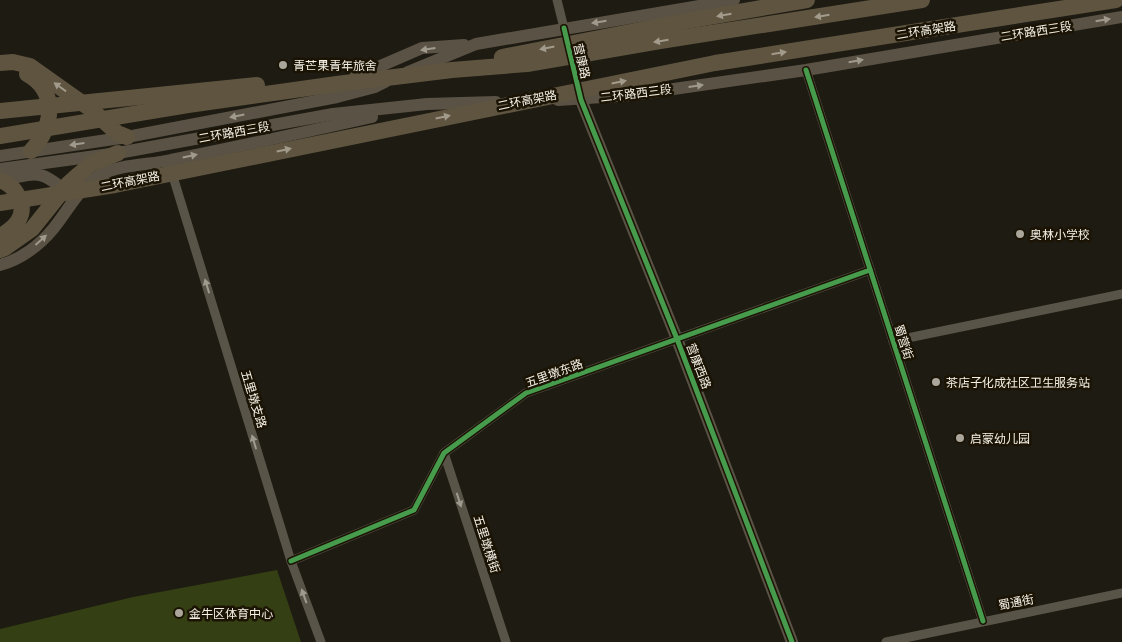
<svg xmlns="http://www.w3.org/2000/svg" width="1122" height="642" font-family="Ubuntu,'Noto Sans SC',sans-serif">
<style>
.garden{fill:#343f13}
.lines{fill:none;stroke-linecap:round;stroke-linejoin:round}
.street{stroke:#595448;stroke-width:9}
.secondary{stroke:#5a5244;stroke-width:12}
.highway{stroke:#5e5440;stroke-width:16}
.cycleway-casing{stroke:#1b1404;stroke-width:8}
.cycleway{stroke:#469c4c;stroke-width:5}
.oneway{fill:#a29b8b}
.oneway2{fill:#a09a8d}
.oneway3{fill:#9f9b8f}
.poi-dot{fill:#aaa69c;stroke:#1b1404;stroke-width:2}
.labels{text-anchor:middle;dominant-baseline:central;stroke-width:5;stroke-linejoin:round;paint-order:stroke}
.street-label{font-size:12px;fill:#f5f1e6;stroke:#1b1404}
.poi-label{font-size:12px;fill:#f5f1e6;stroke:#1b1404;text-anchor:start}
</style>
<rect width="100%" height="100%" fill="#1e1b12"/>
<polygon class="garden" points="277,570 301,642 0,642 0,629 133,597"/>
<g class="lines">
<g class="street">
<polyline points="557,0 564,28"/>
<polyline points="806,70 983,621"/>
<polyline points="171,170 291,561 321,642"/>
<polyline points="893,341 1122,294"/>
<polyline points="444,453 506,642"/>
<polyline points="291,561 414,510 444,453 526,393 870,270"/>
<polyline points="886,642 1122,593"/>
</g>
<g class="secondary">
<polyline points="408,72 476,44 734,0"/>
<polyline points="355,77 422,48 464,45"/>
<polyline points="558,100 632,95 806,70 1122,17"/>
<polyline points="581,100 677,339 792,642"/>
<polyline points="0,156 127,137 337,97 375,87 385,82"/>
<polyline points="0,169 118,153 333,114 427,104 496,102"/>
<path d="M0,180C38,174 39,167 70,195"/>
<path d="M0,265C20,260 40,245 53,229C68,211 79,187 100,175C121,164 148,165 171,160C238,147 305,132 372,117"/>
</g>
<g class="highway">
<polyline points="502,57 681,22 807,0"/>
<polyline points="0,63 13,62 30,66 92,110 117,133 127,137"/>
<path d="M27,74C59,92 53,127 31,151"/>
<polyline points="0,111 257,85"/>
<polyline points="0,136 188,105 337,84 452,70 527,64 660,41 922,0"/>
<path d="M0,180C16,186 28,205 18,221C14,228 6,232 0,237"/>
<polyline points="0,203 115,185 715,63 1116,0"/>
<polyline points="0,250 5,248 32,229 68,184 78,175 91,164 118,153"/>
</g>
<defs>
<g id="cycleway">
<polyline points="564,28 581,100 677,339 792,642"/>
<polyline points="806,70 983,621"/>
<polyline points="291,561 414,510 444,453 526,393 870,270"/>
</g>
</defs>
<use href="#cycleway" class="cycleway-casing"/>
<use href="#cycleway" class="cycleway"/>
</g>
<defs><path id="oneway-solid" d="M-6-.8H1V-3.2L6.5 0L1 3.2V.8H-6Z" transform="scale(1.25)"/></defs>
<g class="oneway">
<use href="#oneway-solid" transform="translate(724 15) rotate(170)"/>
<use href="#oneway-solid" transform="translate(822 16) rotate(171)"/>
<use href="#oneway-solid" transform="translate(661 41) rotate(171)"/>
<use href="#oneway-solid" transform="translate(547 48) rotate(169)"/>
<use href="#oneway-solid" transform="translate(779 53) rotate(-9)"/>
<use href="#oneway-solid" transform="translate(619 82) rotate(-11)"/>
<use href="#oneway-solid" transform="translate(60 87) rotate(-144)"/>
<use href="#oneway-solid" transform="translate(443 117) rotate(-12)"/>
<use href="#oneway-solid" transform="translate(284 150) rotate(-12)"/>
</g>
<g class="oneway2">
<use href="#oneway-solid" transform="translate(1103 20) rotate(-9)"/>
<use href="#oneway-solid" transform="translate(599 22) rotate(171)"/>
<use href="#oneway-solid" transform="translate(428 49) rotate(172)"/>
<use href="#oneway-solid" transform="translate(856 61) rotate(-10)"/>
<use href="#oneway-solid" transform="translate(696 86) rotate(-8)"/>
<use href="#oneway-solid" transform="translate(237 116) rotate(169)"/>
<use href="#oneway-solid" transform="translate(77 144) rotate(172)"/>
<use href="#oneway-solid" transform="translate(190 156) rotate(-12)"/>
<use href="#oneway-solid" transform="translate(41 240) rotate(-42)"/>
</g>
<g class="oneway3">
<use href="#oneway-solid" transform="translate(207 286) rotate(-107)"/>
<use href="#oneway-solid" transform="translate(254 442) rotate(-107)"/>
<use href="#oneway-solid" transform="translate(459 500) rotate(72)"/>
<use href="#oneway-solid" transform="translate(304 596) rotate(-110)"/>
</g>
<g class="poi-dot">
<circle cx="283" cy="65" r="5"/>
<circle cx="1020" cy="234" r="5"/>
<circle cx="936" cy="382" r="5"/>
<circle cx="960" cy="438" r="5"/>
<circle cx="179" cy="613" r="5"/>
</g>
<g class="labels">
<g class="street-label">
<text transform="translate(926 30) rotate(-9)">二环高架路</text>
<text transform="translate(1036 31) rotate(-9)">二环路西三段</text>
<text transform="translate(582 61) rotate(77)">营康路</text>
<text transform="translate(636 93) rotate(-7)">二环路西三段</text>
<text transform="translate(527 100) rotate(-11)">二环高架路</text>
<text transform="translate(234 132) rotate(-10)">二环路西三段</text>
<text transform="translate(130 181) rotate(-11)">二环高架路</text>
<text transform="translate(904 342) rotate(72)">蜀营街</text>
<text transform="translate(699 366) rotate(69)">营康西路</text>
<text transform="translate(554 373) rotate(-20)">五里墩东路</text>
<text transform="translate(254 399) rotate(73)">五里墩支路</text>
<text transform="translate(487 544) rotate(72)">五里墩横街</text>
<text transform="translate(1016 602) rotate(-11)">蜀通街</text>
</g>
<g class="poi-label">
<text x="293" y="65">青芒果青年旅舍</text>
<text x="1030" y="234">奥林小学校</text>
<text x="946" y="382">茶店子化成社区卫生服务站</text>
<text x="970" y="438">启蒙幼儿园</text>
<text x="189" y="613">金牛区体育中心</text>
</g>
</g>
</svg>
